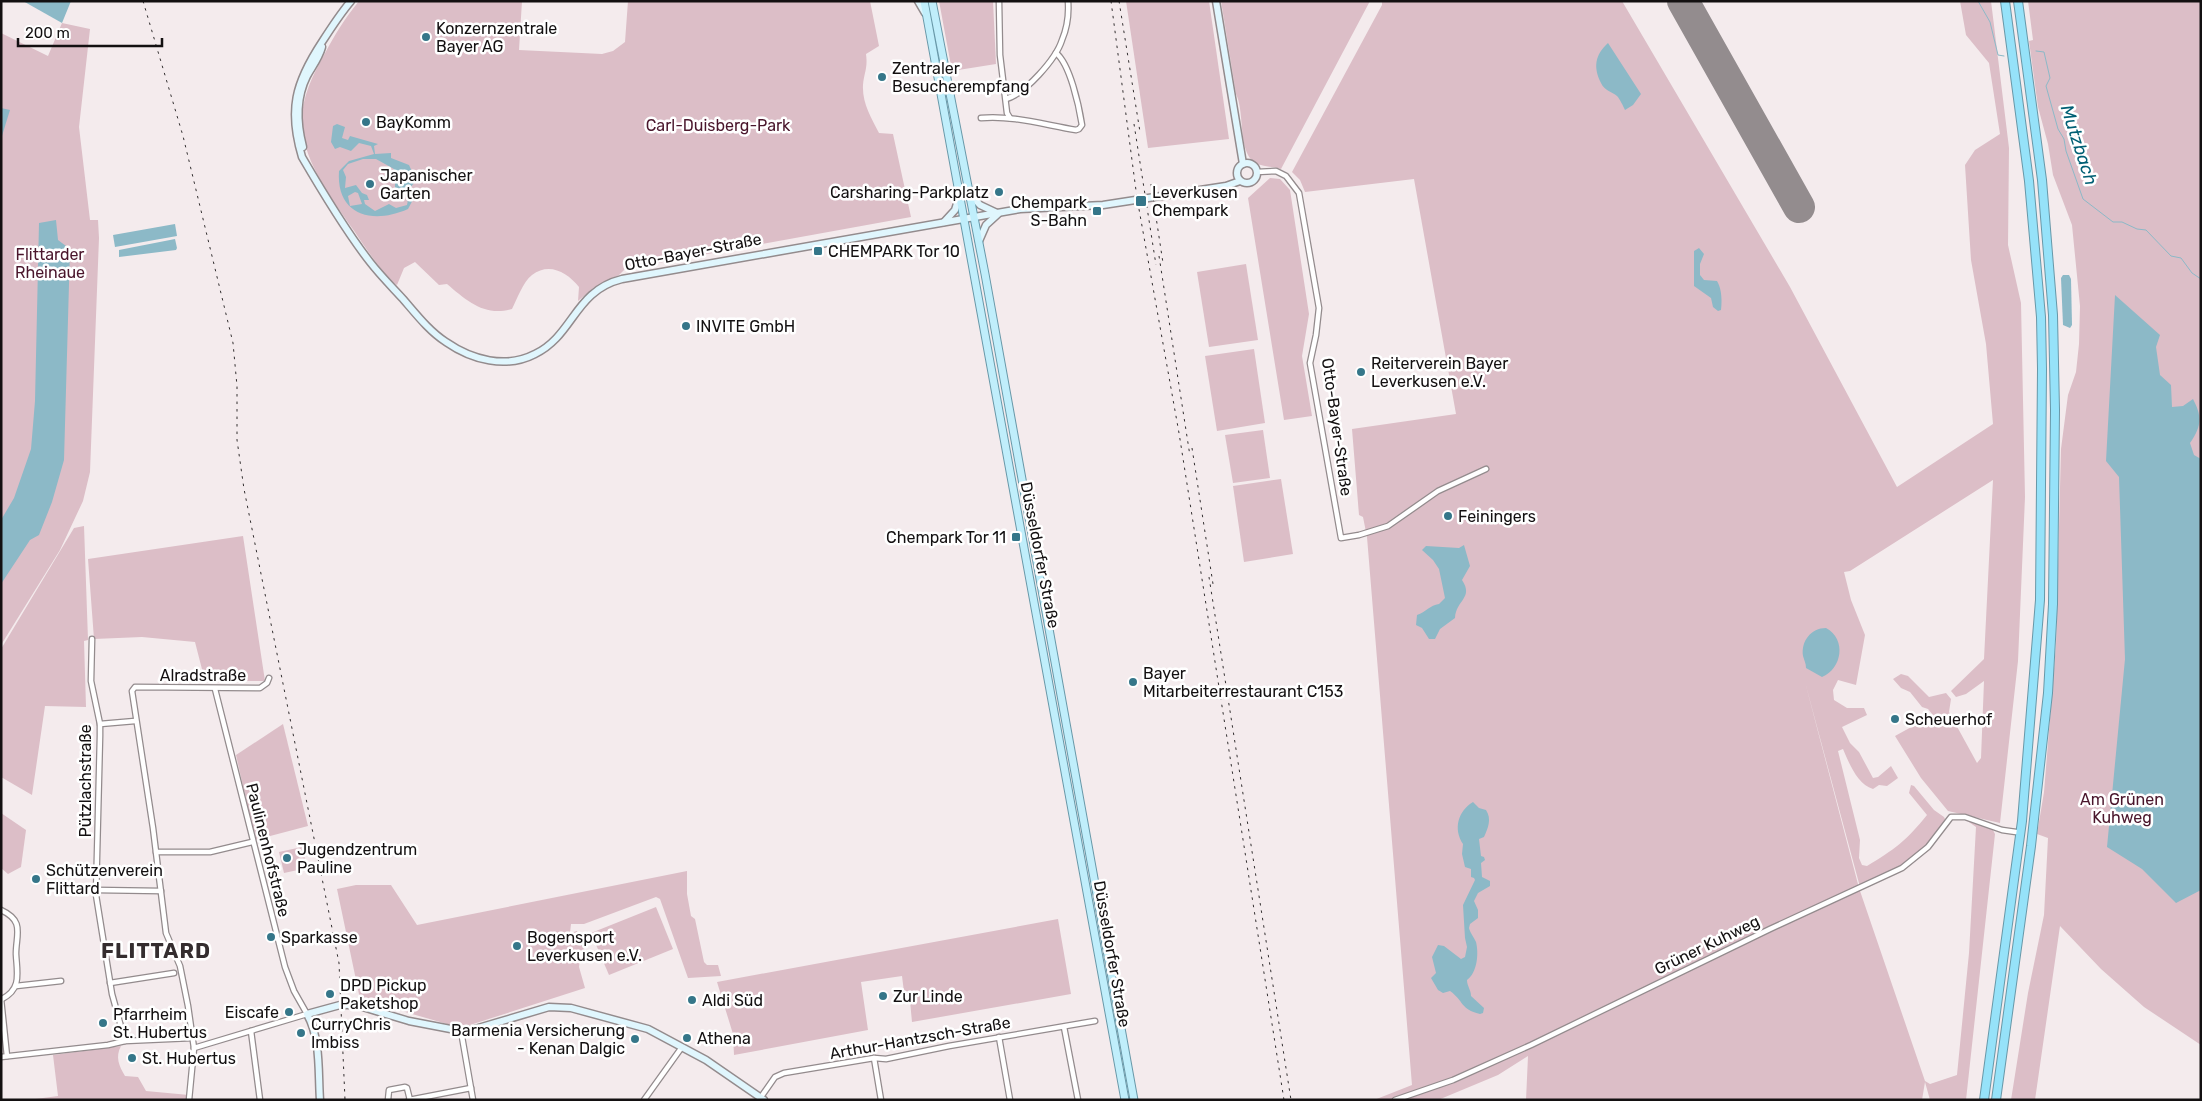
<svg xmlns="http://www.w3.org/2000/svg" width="2202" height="1101" font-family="Rubik,sans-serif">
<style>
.green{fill:#dcbec7}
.water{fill:#8cb9c7;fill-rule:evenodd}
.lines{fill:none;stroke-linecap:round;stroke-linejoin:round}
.stream{stroke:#8cb9c7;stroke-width:1}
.runway{stroke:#938c8e;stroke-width:32}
.street-casing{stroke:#938b8d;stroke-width:7}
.secondary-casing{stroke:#938b8d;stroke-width:9}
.primary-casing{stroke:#6898a8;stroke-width:9}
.highway-casing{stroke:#6898a8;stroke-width:10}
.street{stroke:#fff;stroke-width:4.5}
.secondary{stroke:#e0f6fd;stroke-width:6}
.primary{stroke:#c0eefb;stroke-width:7}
.highway{stroke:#96e2f9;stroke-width:8}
.rail{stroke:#322e2f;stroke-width:1;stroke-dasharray:2.5 5;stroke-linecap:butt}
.poi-dot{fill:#357689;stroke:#fff;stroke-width:2}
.labels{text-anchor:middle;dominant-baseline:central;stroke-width:5;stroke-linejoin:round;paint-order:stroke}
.poi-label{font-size:16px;fill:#131011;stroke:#fff;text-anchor:start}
.park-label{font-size:16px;fill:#4a162c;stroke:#fff}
.street-label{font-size:16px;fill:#131011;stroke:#fff}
.water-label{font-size:18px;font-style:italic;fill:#005f74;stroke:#fff}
.district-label{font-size:21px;font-weight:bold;letter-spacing:1px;fill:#342d2f;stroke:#fff}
</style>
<rect width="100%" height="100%" fill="#f4ebed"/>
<g class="green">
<path d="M359,1H522L519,50L602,54L613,51L625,42L628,1H870L879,46L866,54C868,68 864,73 863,85C862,103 871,117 879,133L893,134L911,217L625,269L619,275L593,288L578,301L579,287C567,272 549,262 532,275C523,282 517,299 512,309C485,317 467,301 447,284L439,285L415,262L404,268L397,285C384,277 362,242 352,228C332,199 305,164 302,127C300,101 312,76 324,55C334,36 345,18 359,1Z"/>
<polygon points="939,1 993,1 996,64 952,71"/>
<polygon points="1126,1 1209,1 1229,139 1148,148"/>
<path d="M1221,1H1370L1281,169C1275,167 1268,167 1261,165C1236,160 1246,114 1236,94Z"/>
<path d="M1382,1H1622L1790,287L1897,487L1993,424L1986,344L1971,260L1965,165L1975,150L2000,134L1989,63L1966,35L1960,1H1991L2009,148L2008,245L2021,303L2025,497L2018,661L2000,823L1948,811L1921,778L1895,736L1933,715L1928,709L1922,707L1910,692L1901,688L1893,679L1901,674L1908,676L1929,697L1946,693L1951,699L1949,712L1977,763L1981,758L1984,681L1966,694L1956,697L1951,691L1984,659L1993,480L1850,571L1844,572L1851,600L1865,635L1856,685L1838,680L1833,690L1834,700L1847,708H1864L1867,715L1842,727L1850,743L1859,752L1873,778L1878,777L1891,766L1898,778L1887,786L1879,785L1873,789C1857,784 1849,763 1843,749L1838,751L1860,840L1859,858L1862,865L1867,866C1894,850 1907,840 1927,815L1909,793L1911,785L1914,786L1934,810L1944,817L1946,821C1921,858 1899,868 1860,887L1805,682L1859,888L1925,1081L1930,1084L1957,1075L1969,953L1976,827L1966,820L1992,828L1995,834L1966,1100H1930L1925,1082L1922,1100H1526L1528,1056L1498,1075L1438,1100H1374L1412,1085L1367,537L1363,517L1359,515L1352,429L1456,414L1414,179L1305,192L1300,180L1292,172L1382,5Z"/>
<polygon points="2028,1 2201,1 2201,1045 2144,1007 2101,969 2060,926 2035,1100 2011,1100 2028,993 2044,915 2048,838 2037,834 2044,792 2056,644 2061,449 2068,395 2076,372 2079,344 2080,306 2072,225 2053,175 2048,144 2038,107 2029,41 2033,40"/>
<polygon points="62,23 90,29 79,127 90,220 98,220 99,238 90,472 83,501 60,550 1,645 1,33 48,56"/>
<polygon points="1270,178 1280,179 1290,190 1309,314 1302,356 1312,416 1284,420 1248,198"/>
<polygon points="1246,264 1258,340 1209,347 1197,272"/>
<polygon points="1254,349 1265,423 1217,431 1205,356"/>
<polygon points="1263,430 1270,478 1233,483 1225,435"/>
<polygon points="1281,479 1293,554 1244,562 1233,486"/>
<polygon points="84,526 88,640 84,641 86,707 45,706 32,795 1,777 1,649 74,528"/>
<polygon points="243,536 265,681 205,681 195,642 142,637 94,639 88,559"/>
<polygon points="283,724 308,826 255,840 236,755"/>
<polygon points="1,813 26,830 21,867 8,874 1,868"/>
<polygon points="302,847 307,868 284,873 279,852"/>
<polygon points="687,871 687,894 691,916 695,919 704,962 707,965 718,965 721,976 688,978 660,899 656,897 584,924 571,924 570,933 577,931 586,953 580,958 579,967 585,988 470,1025 454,1026 360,999 337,889 356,885 391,885 417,925"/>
<polygon points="656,907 673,949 609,975 591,933"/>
<polygon points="1058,919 1071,994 912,1022 910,1001 905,1000 902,976 861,982 868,1030 734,1055 733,1034 717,982"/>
<path d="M121,1046C115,1057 119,1066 125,1076L138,1077L146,1091L189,1095L187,1100H28L58,1096L53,1055Z"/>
</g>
<g class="water">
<polygon points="23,1 71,1 62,23"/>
<path d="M1608,43L1641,94L1633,105L1625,110C1623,106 1620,99 1617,96C1612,92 1604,90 1601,83C1593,67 1595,55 1608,43Z"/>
<polygon points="1,108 10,110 1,139"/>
<path d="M337,124L345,127L342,138L348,140L350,136L378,144L374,146L375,154L391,153V158L409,165L416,180H412L414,183L410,188L416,194L408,209C372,225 336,215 339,171L349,161L374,154L371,146L359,143L351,151L340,147L335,149L331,142L333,126ZM363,159H376L394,169L391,176L395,180V188L398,190L403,188C407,193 409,198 407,205L396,208L389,204L375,211L365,204L364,200H369L367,195L362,193L356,185L345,188L346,177L343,170L348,164ZM355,192L358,193L362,204L350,206L348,196Z"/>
<polygon points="56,220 58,240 70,249 64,460 52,502 39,535 30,540 1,584 1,520 14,498 31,449 35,401 39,223"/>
<polygon points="175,224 177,236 115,247 113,235"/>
<polygon points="175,239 177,248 176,250 119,257 119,250"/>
<path d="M1699,248L1704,254L1700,264V275L1704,280L1717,281C1722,289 1722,301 1721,310L1718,311L1713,307L1711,298L1694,286V251Z"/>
<polygon points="2063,275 2069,275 2071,279 2072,325 2070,328 2063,325 2061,278"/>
<path d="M2115,295L2160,335L2156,347L2160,375L2171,385L2172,407L2183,406L2193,399C2202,416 2202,426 2190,443L2194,455L2201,459V890L2176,903L2142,869L2107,847L2125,659L2119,477L2106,461Z"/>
<path d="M1464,545L1470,566L1462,580C1474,598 1456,600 1455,618L1440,629L1435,639H1429L1422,628L1416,625L1417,615C1426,612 1430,605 1439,604L1445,598L1439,569L1433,560L1422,550L1426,546L1459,548Z"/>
<path d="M1826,628C1847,639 1842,669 1822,677L1806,668C1806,663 1804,660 1803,656C1801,641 1811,628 1826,628Z"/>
<path d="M1473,802L1479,808L1486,810C1492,819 1488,828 1484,837L1479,839L1481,856L1484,857L1485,860L1481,863L1482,877L1490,881V886L1478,893L1474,901L1478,910V918L1470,924L1469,928C1470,933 1474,937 1476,942C1479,954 1477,973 1467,980C1467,986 1471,990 1471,996L1484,1008L1483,1013L1480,1014C1460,1009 1464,1001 1450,991L1443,993L1438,990L1431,978L1436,973L1432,957L1438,945L1444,946L1461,959L1465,957L1467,947L1465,938L1463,905L1475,880L1474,878L1471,877V869L1465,867L1462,854L1463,844C1453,829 1458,811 1473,802Z"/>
</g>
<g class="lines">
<g class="stream">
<polyline points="1978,1 1990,22 1998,55 2004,56"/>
<polyline points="2036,51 2044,52 2050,78 2046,86 2058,129 2064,139 2066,151 2083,199 2113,222 2122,222 2137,229 2146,230 2171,256 2181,258 2192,273 2201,279"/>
</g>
<polyline class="runway" points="1683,1 1799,207"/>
<defs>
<g id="street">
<polyline points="999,1 1000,55 1007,113 1010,118"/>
<path d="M1006,99C1025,94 1056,59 1062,40C1067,28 1069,14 1068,1"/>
<path d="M981,118C1012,115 1045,125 1076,130L1079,129L1082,125C1079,106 1070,64 1056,53"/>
<polyline points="1257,172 1276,171 1286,176 1299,193 1319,308 1316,335 1310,363 1341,538 1359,535 1388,526 1438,491 1486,469"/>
<polyline points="92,639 91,681 100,724 100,736 96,895 112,994 125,1041"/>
<polyline points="100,724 135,721"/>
<polyline points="156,852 210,852 252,842"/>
<polyline points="96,890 161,891"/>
<path d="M1,910C25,921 16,934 16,954C17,973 22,989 2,999"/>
<polyline points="110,983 174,973"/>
<polyline points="16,986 61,981"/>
<polyline points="1,999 7,1056"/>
<polyline points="1064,1027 1078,1100"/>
<polyline points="251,1031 260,1100"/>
<polyline points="461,1031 473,1100"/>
<polyline points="999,1037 1010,1100"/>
<polyline points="194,1048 307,1014 294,991 285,967 215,689"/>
<polyline points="1,1057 108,1045 125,1041 192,1038"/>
<polyline points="874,1058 881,1100"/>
<polyline points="761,1097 775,1077 784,1073 874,1058 886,1059 949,1046 1095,1021"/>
<polyline points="189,1100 194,1048 188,1006 180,966 166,933 153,828 132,691 135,687 260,688 267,683 269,678"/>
<polyline points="388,1100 389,1090 405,1087 407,1088 410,1100"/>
<polyline points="409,1100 471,1088"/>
<polyline points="644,1100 682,1047"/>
<polyline points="1395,1100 1453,1080 1531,1045 1770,929 1902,868 1928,847 1951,817 1965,817 2002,830 2016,832"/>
</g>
<g id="secondary">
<path d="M351,1C340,14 331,28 322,42C295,83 288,110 302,157C323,193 345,230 370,262C380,275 392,287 403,299C416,314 429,331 446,342C472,360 506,369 535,354C574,335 574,291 622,279L1020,209L1103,205L1226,186L1240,181"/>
<polyline points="918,1 925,13"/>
<polyline points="1216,1 1243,164"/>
<path d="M303,147C297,124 296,98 307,76C312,67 319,58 322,47"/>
<circle cx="1247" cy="173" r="10"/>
<polyline points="969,193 980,205 997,213"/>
<polyline points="944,222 955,210 960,194"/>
<polyline points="979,241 986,225 998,214"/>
<path d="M320,1100C318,1072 321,1039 307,1014L340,1005H356L409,1021L461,1031L475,1029L549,1007L571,1008L648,1029L706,1060L764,1100"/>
</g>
<g id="primary">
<polyline points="924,1 1125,1100"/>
<polyline points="932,1 985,274 1134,1100"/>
</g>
<g id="highway">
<polyline points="1984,1100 2022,821 2040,600 2042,369 2041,317 2029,181 2005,1"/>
<polyline points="1996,1100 2031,846 2048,693 2053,604 2055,410 2053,315 2042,180 2018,1"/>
</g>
</defs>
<use href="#street" class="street-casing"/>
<use href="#secondary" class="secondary-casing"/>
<use href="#primary" class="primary-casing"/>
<use href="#highway" class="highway-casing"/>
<use href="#street" class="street"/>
<use href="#secondary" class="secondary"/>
<use href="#primary" class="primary"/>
<use href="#highway" class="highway"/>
<g class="rail">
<polyline points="143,1 183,136 233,343 237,386 237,440 244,489 339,963 345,1100"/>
<polyline points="1111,1 1137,198 1179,433 1284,1100"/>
<polyline points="1119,1 1140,132"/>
<polyline points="1134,124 1156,265"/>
<polyline points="1151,184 1163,263"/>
<polyline points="1159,256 1190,456"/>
<polyline points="1192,448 1213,584"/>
<polyline points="1209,577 1291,1100"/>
</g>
</g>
<g class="poi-dot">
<circle cx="426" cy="37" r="5"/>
<circle cx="882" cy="77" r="5"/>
<circle cx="366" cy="122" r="5"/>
<circle cx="370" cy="184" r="5"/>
<circle cx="999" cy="192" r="5"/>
<rect x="1135" y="195" width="12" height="12" rx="2.5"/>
<rect x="1092" y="206" width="10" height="10" rx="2.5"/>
<rect x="813" y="246" width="10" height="10" rx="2.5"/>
<circle cx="686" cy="326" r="5"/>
<circle cx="1361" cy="372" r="5"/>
<circle cx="1448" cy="516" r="5"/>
<rect x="1011" y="532" width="10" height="10" rx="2.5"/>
<circle cx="1133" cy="682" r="5"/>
<circle cx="1895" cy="719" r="5"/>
<circle cx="287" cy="858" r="5"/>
<circle cx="36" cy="879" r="5"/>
<circle cx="271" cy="937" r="5"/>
<circle cx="517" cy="946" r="5"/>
<circle cx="330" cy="994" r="5"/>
<circle cx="883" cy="996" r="5"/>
<circle cx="692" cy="1000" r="5"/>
<circle cx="289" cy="1012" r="5"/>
<circle cx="103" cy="1023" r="5"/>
<circle cx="301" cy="1033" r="5"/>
<circle cx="687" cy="1038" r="5"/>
<circle cx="635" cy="1039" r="5"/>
<circle cx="132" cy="1058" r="5"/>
</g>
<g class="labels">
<g class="poi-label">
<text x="436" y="28">Konzernzentrale<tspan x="436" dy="18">Bayer AG</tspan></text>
<text x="892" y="68">Zentraler<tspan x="892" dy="18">Besucherempfang</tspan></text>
<text x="376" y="122">BayKomm</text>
<text x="380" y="175">Japanischer<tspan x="380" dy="18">Garten</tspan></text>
<text x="989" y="192" text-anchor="end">Carsharing-Parkplatz</text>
<text x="1152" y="192">Leverkusen<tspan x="1152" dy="18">Chempark</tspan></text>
<text x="1087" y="202" text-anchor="end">Chempark<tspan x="1087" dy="18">S-Bahn</tspan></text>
<text x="828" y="251">CHEMPARK Tor 10</text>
<text x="696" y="326">INVITE GmbH</text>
<text x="1371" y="363">Reiterverein Bayer<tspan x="1371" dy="18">Leverkusen e.V.</tspan></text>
<text x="1458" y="516">Feiningers</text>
<text x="1006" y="537" text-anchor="end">Chempark Tor 11</text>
<text x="1143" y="673">Bayer<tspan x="1143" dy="18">Mitarbeiterrestaurant C153</tspan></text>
<text x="1905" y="719">Scheuerhof</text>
<text x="297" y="849">Jugendzentrum<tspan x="297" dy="18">Pauline</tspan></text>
<text x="46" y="870">Schützenverein<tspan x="46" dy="18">Flittard</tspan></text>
<text x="281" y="937">Sparkasse</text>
<text x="527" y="937">Bogensport<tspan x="527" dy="18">Leverkusen e.V.</tspan></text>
<text x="340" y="985">DPD Pickup<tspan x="340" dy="18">Paketshop</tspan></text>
<text x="893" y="996">Zur Linde</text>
<text x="702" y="1000">Aldi Süd</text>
<text x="279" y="1012" text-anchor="end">Eiscafe</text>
<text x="113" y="1014">Pfarrheim<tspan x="113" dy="18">St. Hubertus</tspan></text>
<text x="311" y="1024">CurryChris<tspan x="311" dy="18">Imbiss</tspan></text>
<text x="625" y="1030" text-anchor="end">Barmenia Versicherung<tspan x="625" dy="18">- Kenan Dalgic</tspan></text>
<text x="697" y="1038">Athena</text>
<text x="142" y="1058">St. Hubertus</text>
</g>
<g class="park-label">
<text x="718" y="125">Carl-Duisberg-Park</text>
<text x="50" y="254">Flittarder<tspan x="50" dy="18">Rheinaue</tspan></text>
<text x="2122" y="799">Am Grünen<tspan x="2122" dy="18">Kuhweg</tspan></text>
</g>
<g class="street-label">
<text transform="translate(693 252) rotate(-11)">Otto-Bayer-Straße</text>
<text transform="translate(1337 427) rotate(82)">Otto-Bayer-Straße</text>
<text transform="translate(1040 555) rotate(79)">Düsseldorfer Straße</text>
<text x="203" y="675">Alradstraße</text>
<text transform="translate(85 781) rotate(-90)">Pützlachstraße</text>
<text transform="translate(268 850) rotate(76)">Paulinenhofstraße</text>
<text transform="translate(1707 945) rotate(-26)">Grüner Kuhweg</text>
<text transform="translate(1112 954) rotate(80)">Düsseldorfer Straße</text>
<text transform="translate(920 1038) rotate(-10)">Arthur-Hantzsch-Straße</text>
</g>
<g class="water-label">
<text transform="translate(2079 145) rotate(72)">Mutzbach</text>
</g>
<g class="district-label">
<text x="156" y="950">FLITTARD</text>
</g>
</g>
<rect width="2202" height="1101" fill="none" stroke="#131011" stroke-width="5"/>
<path d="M18 38v8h144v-8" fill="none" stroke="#131011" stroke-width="2.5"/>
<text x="25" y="38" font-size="15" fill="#131011" stroke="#ffffff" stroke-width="4" paint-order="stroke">200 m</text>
</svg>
